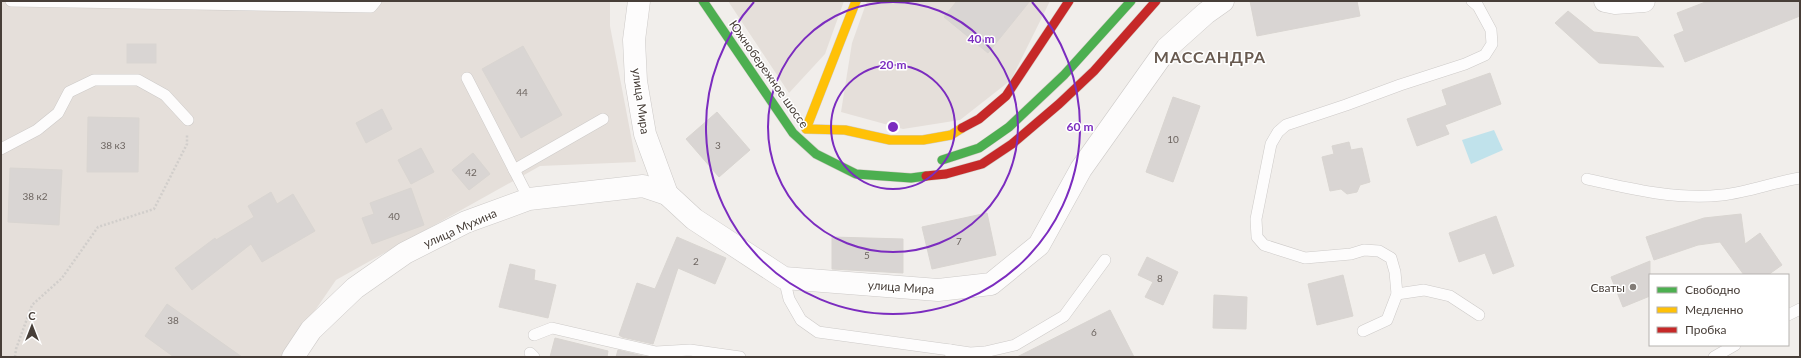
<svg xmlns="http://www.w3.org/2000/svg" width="1801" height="358" font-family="Lato,sans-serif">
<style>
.residential{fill:#e5dfda}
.water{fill:#c0e2eb}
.building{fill:#d9d5d3;stroke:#d9d5d1}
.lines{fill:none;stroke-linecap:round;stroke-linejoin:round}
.lane-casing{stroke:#cdcac8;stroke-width:12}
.street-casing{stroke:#cdcac8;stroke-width:23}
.fast-casing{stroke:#d1cbc5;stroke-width:10}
.slow-casing{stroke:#d1cbc5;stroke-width:10}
.jam-casing{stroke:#d1cbc5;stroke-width:10}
.path{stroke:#d1cecb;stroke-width:2.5;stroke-dasharray:2 2;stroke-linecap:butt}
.lane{stroke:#fdfcfc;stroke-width:11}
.street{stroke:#fdfcfc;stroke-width:22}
.fast{stroke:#4caf50;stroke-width:9}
.slow{stroke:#ffc107;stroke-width:9}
.jam{stroke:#c62828;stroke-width:9}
.ring{fill:none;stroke:#7b2cbf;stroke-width:2}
.poi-dot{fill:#827c77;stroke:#fff;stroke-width:1.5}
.labels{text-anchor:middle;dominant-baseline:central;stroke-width:3;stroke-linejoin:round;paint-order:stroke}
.number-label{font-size:10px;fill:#6d6560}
.street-label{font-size:12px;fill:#473e38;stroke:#fff}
.poi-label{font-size:12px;fill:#473e38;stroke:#fff;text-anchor:end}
.district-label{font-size:16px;font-weight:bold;letter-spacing:1px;fill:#685a50;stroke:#fff}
.centre{fill:#7b2cbf;stroke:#fff;stroke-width:2}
.ring-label{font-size:12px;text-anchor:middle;font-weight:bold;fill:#7b2cbf;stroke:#fff;stroke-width:3;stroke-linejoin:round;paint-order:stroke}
</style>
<rect width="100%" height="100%" fill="#f1eeeb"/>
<g class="residential">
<polygon points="1,1 610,1 610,26 636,162 540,166 336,280 283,357 1,357"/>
<polygon points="728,1 844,1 825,54 789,93"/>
<polygon points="867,1 1050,1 1011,80 960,120 903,129 841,112 852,43"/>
</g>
<polygon class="water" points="1494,130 1503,150 1471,164 1462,140"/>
<g class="building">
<polygon points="957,1 1030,1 988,53 944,17"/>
<polygon points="1250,1 1357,1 1360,16 1257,36"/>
<polygon points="1708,1 1800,1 1800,16 1685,62 1674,35 1684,31 1677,13"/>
<polygon points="1568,11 1594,32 1638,37 1664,67 1599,63 1555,23"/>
<rect x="127" y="44" width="29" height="19"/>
<polygon points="523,46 562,115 521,138 482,69"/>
<polygon points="1490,73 1501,104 1445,125 1449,134 1417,146 1407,119 1447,105 1442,90"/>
<polygon points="1173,97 1200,106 1173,182 1146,172"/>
<polygon points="382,109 392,129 366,143 356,123"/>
<polygon points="717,112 750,150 719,177 686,139"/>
<polygon points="88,117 139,118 138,172 87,172"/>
<polygon points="1349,142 1351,150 1362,148 1370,182 1360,185 1357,192 1347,194 1341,189 1330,191 1322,157 1334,154 1332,146"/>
<polygon points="421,148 434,172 411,184 398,160"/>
<polygon points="473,153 490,174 469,190 452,170"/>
<polygon points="10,168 62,170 59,225 8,222"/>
<polygon points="411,188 424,225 372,244 362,218 374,214 370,203"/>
<polygon points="271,192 277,204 293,194 315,231 262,262 251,244 192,290 175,268 215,238 216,240 254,217 248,206"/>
<polygon points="987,213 996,255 932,269 922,227"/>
<polygon points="1741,214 1745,244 1760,233 1782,265 1768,275 1744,275 1720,242 1698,245 1654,260 1646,237 1704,218"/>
<polygon points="1496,216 1514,266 1493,274 1485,253 1459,262 1449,233"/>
<polygon points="677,237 726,258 715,284 678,268 653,344 622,337 619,335 637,283 655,289"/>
<polygon points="832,237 903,239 903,273 832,269"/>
<polygon points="1147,257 1178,272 1163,305 1145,297 1153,282 1138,275"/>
<polygon points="1650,261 1650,296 1623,307 1611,277"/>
<polygon points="510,264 535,270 534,280 556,285 548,318 499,307"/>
<polygon points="1343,275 1353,316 1317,325 1308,284"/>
<polygon points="1214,295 1247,297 1246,329 1213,328"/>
<polygon points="167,304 242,357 174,357 145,336"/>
<polygon points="1110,310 1134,357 1017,357"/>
<polygon points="555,338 608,351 607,357 550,357"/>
<polygon points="618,350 647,357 616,357"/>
</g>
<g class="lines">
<defs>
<g id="lane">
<polyline points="11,1 371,7 376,1"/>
<polyline points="467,78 529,199"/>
<polyline points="1,149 37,130 58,113 69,92 94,80 138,80 165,95 188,120"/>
<polyline points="514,170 603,119"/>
<path d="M1587,179C1631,189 1677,200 1722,195C1749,192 1774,182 1800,178"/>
<polyline points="784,278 789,299 801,320 818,332 950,350 951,357"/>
<polyline points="1397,294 1424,290 1450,296 1479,315"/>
<polyline points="1788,315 1800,309"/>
<polyline points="1363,331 1387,320 1397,294 1395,272 1391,258 1379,251 1364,250 1351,254 1305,258 1264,245 1257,237 1256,219 1271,144 1278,132 1286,125 1346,105 1400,85 1465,64 1485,55 1492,44 1491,30 1478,6 1472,1"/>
<polyline points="534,335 552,328 656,352 690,350 740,357"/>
<polyline points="950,350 970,353 985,352 1015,345 1064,316 1105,260"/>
<polyline points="530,353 534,357"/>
<polyline points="1714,357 1735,345"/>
</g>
<g id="street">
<polyline points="639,1 634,40 636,81 645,134 667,194 694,219 784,278 938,290 991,284 1039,245 1081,169 1167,48 1206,13 1223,1"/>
<polyline points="1605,1 1615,3 1644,1"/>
<polyline points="293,357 311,330 355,288 405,253 466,222 529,199 643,186 667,194"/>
</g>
<g id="fast">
<polyline points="703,1 793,133 816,154 856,174 911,178 926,176"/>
<polyline points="942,160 979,148 1009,127 1064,75 1131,1"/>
</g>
<polyline id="slow" points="856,1 806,129 845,130 890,140 923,140 951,135 962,128"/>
<g id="jam">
<polyline points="962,128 979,119 1006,96 1069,1"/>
<polyline points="926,176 946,174 982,164 1012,144 1059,104 1094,71 1156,1"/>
</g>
</defs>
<use href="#lane" class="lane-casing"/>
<use href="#street" class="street-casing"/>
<use href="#fast" class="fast-casing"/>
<use href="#slow" class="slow-casing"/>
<use href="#jam" class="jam-casing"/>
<polyline class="path" points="15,357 16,349 32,305 62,278 98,227 154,209 187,144 187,134"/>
<use href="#lane" class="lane"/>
<use href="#street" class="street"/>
<use href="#fast" class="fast"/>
<use href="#slow" class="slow"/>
<use href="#jam" class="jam"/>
</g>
<g class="ring">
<circle cx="893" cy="127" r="62"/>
<circle cx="893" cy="127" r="125"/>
<path d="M1032 2A187 187 0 1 1 754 2"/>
</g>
<circle class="poi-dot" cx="1633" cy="287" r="4"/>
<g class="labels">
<g class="number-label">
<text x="522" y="92">44</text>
<text x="1173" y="139">10</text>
<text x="113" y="145">38 к3</text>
<text x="718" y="145">3</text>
<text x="471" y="172">42</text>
<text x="35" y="196">38 к2</text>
<text x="394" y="216">40</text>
<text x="959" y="241">7</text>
<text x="867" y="255">5</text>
<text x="696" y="261">2</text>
<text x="1160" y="278">8</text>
<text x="173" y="320">38</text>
<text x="1094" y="332">6</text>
</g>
<g class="street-label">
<text transform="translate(769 74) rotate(55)">Южнобережное шоссе</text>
<text transform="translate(641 101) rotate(82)">улица Мира</text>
<text transform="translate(460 228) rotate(-24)">улица Мухина</text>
<text transform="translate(901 287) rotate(4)">улица Мира</text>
</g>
<g class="poi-label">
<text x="1625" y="287">Сваты</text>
</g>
<g class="district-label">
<text x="1210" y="56">МАССАНДРА</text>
</g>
</g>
<circle cx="893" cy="127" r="6" class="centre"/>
<g class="ring-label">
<text x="981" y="43">40 m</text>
<text x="893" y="69">20 m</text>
<text x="1080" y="131">60 m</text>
</g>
<rect width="1801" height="358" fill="none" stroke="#473e38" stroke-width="4"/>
<rect x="1649" y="274" width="140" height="72" fill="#ffffff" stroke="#b5b2af"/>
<rect x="1657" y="287" width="20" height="6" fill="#4caf50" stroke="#b5b2af"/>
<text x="1685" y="294" font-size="12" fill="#473e38">Свободно</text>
<rect x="1657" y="307" width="20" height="6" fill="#ffc107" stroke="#b5b2af"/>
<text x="1685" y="314" font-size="12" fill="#473e38">Медленно</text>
<rect x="1657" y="327" width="20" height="6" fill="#c62828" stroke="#b5b2af"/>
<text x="1685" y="334" font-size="12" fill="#473e38">Пробка</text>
<g transform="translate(32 326)" stroke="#ffffff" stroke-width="3" paint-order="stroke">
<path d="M0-3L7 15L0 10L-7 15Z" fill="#473e38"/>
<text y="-6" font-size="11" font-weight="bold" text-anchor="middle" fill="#473e38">С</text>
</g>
</svg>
